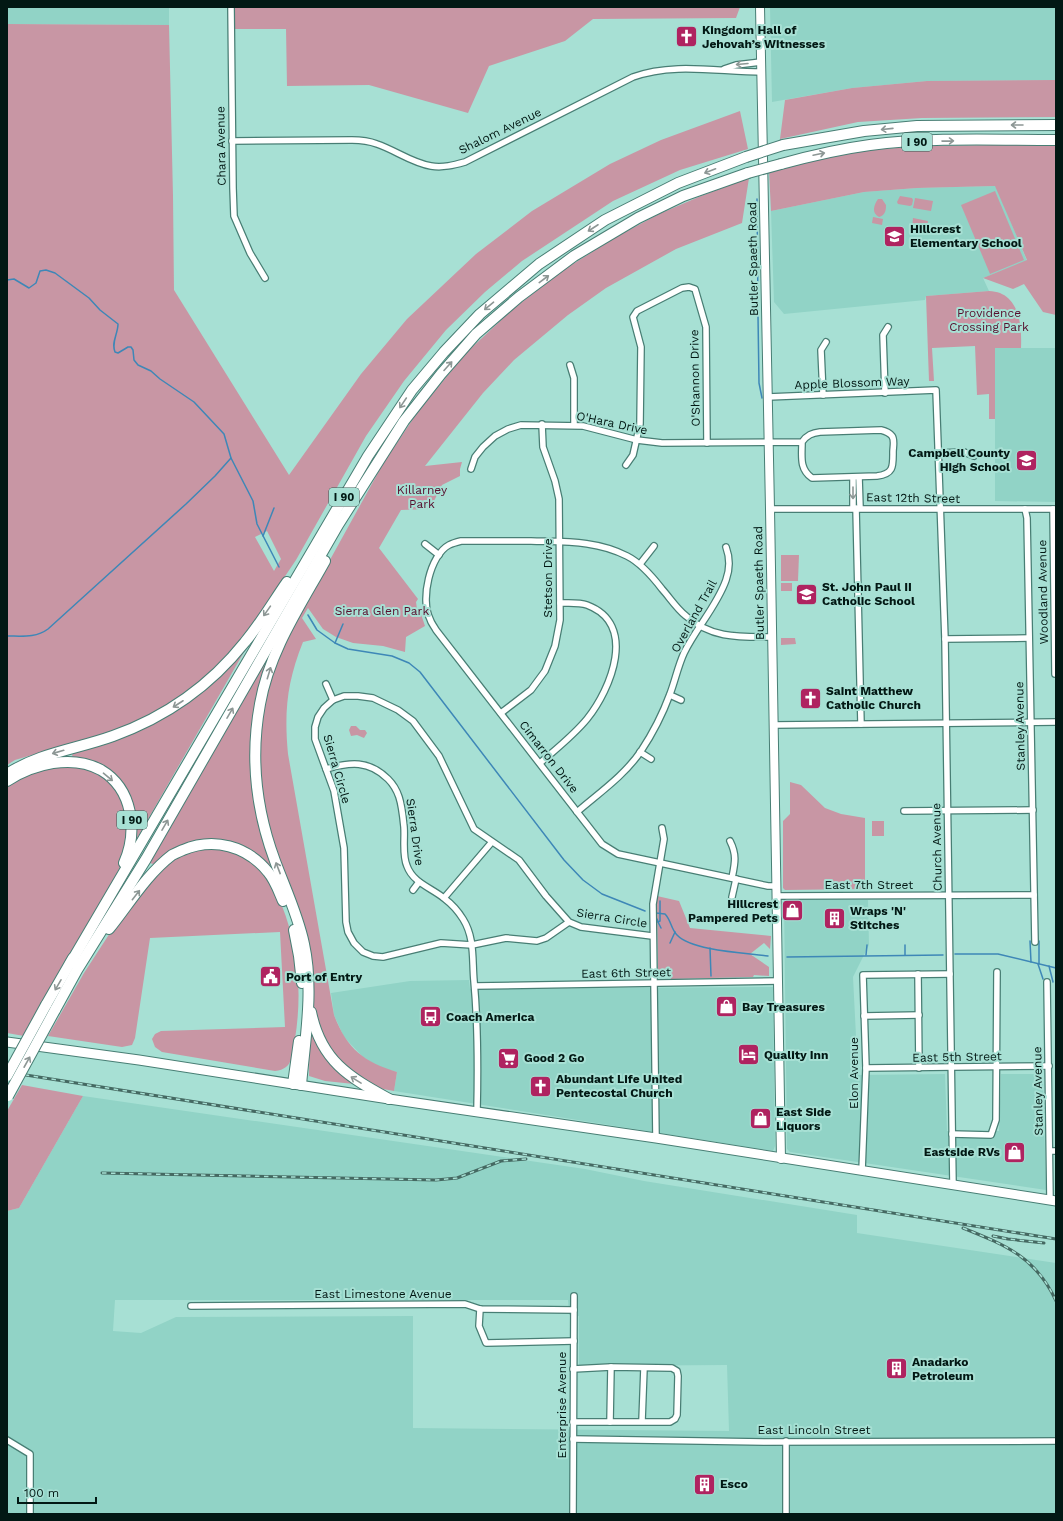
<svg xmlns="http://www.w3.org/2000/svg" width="1063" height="1521" font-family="'Work Sans',sans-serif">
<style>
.built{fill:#91d3c6;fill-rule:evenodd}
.green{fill:#c896a4;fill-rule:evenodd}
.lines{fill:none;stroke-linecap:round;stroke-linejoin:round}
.stream{stroke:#3e87b7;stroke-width:1.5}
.street-casing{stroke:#487e74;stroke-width:8}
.secondary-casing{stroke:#487e74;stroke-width:10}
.primary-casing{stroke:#487e74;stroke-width:11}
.highway-casing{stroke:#487e74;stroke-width:12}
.street{stroke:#fff;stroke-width:5.5}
.secondary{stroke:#fff;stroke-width:8}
.primary{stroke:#fff;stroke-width:9}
.highway{stroke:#fff;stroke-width:10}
.rail-casing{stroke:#456962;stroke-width:3}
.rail{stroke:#a7e0d4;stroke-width:1.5;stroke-dasharray:4.5;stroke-linecap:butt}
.highway-bridge-casing{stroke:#487e74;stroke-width:12;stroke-linecap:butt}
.highway-bridge{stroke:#fff;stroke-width:10}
.oneway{stroke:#8d9795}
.labels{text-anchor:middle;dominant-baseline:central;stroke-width:4;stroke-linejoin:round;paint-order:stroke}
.shield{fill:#a7e0d4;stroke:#34544e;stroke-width:1}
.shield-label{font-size:11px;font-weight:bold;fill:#021814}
.poi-label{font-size:12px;font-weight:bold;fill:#021814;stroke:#a7e0d4;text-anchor:start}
.street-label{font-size:12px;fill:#021814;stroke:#a7e0d4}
.park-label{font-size:12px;fill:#570e2d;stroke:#a7e0d4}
</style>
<rect width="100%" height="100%" fill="#a7e0d4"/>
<g class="built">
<polygon points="7,7 169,7 169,25 7,24"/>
<polygon points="770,7 1056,7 1056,80 927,81 852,88 772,102"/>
<polygon points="996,186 1027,261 983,278 989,291 926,296 925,300 784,314 774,302 771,211 864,192 917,188"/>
<polygon points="995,348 1056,348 1056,502 995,501"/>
<polygon points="786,900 868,900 869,945 853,977 858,1075 945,1074 947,1131 999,1131 1001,1074 1039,1074 1043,1077 1046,1190 790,1152 787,1149 784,902"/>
<polygon points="469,980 470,989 773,987 775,1146 773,1151 394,1091 397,1072 378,1067 363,1057 344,1037 334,1015 331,993 410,981"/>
<path d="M83,1096L585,1169L644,1181L857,1215V1233L1056,1263V1514H7V1211L19,1208ZM115,1300H568L569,1315L579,1316V1366L727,1365L729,1431L413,1428V1316L176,1317L141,1333L113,1331Z"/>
</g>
<g class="green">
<polygon points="234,7 740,7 736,18 593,19 565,41 489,66 468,113 369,85 287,86 286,29 235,29"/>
<path d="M7,24L169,25L173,196L174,290L289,475L361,374L407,319L476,254L532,211L610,164L661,140L740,111L748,149L680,170L613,201L522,261L485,292L446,330L404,381L366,436L296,560L248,631L218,665L201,681L162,710L139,721L107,733L15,760L7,765ZM267,531L281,559L274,571L255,537Z"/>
<polygon points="1056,80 1056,117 922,118 858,122 780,139 785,100 852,88 927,81"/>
<path d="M1056,145V315L1043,312L1024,284L1013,289L983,278L1027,260L995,186L917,188L864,192L771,211L769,171C804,162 838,154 873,150C934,144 995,145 1056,145Z"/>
<path d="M749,178L742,223L676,249L606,288L568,315L514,360L483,393L425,466L462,462L460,469V476L442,485L430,509L401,510L379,548L418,599L416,602L417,609L420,611L425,626L406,637L405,652L383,646L353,643L336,637L323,629L308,608L302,618L316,639L303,642C287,682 284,711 288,754L334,1015C347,1049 364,1062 397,1072L394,1091L383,1089L368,1084L352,1074L325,1044L313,1009L312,965L270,843L257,779L263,705L278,654L384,462L417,413L466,353L513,309L565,269L616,237L659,214L701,196Z"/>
<polygon points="995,191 1024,260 990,274 961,205"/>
<polygon points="900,196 912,198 913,200 912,205 910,206 898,204 897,202"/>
<polygon points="915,198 933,201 931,211 913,208"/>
<path d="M878,199H882L886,205C886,211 885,215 879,217C871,213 874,205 878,199Z"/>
<polygon points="873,217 883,219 882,225 872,223"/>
<polygon points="913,218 928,221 927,229 925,231 912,228"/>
<path d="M989,291C1019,292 1022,324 1021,348H995V419H989V394L977,395L975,346L932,348L934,381H929L926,296Z"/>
<polygon points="781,555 799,555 798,581 781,581"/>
<rect x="781" y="583" width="11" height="8"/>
<polygon points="781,638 795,638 796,644 781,645"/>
<polygon points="248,645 132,847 125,792 88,761 72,757 73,751 146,726"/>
<polygon points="265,662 269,664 254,796 258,824 280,881 258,856 207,839 156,865 150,863"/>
<polygon points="351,726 356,726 360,730 365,730 367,733 364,738 357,735 351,736 349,730"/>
<polygon points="51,767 82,767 104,777 118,791 129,819 125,857 118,871 93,918 24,1036 7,1033 7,785 20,776"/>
<polygon points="790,782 801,785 825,808 841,814 865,818 865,889 785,890 783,888 783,821 790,814"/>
<rect x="872" y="821" width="12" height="15"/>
<path d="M226,848C235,853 250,859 258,865C263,870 272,884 275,890C298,937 303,989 295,1039C292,1054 294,1069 275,1071L162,1052L155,1047L152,1039L155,1034L161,1031L285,1027L280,932L150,938L135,1038L132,1045L122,1047L48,1036L84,973L121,916L154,872L185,851Z"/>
<polygon points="657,896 679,901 690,928 771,936 770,949 764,943 750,954 769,967 769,976 754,975 753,977 671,979 670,972 662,972 660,978 658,975"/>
<polygon points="310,1020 354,1082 354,1084 325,1081 309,1076"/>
<polygon points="22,1085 83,1096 19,1208 7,1211 7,1111"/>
</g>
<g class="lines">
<g class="stream">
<polyline points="757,199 758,306"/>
<path d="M7,280L14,279L29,288L36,283L40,271L46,270L55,273L89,298L100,310L118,324C118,334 111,342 115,352L118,353L128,347H131L133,350L134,360L138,365L151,371L160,379L194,402L224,434L231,458L253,501L257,524L279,567"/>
<polyline points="758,316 759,383 762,398"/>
<polyline points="263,536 274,508"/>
<polyline points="308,615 317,630 335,643 348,649 392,656 409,663 420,672 564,860 583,880 602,894 645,911"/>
<path d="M7,636C22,636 36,638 48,629L186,504L215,476L231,458"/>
<polyline points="335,643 343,624"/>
<path d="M656,913L665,914C671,920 671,929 677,935C692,951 746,953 768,956"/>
<polyline points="657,919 658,922 660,921 660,901"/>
<polyline points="658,922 661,928"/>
<polyline points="1030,941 1031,962"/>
<polyline points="1039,941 1039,964"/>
<polyline points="670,943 675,932"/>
<polyline points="905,945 905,955"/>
<polyline points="710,948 711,976"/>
<polyline points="955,954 998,954 1056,968"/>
<polyline points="866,955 867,945"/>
<polyline points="787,957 943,955"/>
<polyline points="1038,964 1043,979"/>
<polyline points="1049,966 1053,982"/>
</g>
<defs>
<g id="street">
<polyline points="231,7 233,188 234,216 250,253 265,278"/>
<polyline points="724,69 736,65 761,62"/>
<path d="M232,141L352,140C360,140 369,141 377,144C395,150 412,163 431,166C443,168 454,165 465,162L633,77C674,62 719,72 762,72"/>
<polyline points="570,365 574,378 574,425"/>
<polyline points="885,393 883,335 888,327"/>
<polyline points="823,395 821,350 826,342"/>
<polyline points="768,397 936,390 945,639 953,1185"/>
<polyline points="939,453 964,452 974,456"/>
<polyline points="626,465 633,455 640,424 641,347 633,317 637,311 682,288 689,287 695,289 706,327 707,443"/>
<path d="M471,469L475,457L483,447L495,436L508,429L521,425L583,426L637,440L662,443L802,442C807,435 812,433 820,432L881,430C885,431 889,432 892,436C895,440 893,447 893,452C893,466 894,474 877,476L812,478C799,469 802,456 802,442"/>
<polyline points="859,477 860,508"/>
<polyline points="853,508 853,477"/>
<polyline points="856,508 861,724"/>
<polyline points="770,509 1056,509"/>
<polyline points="1025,509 1027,518 1035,942"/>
<polyline points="1053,509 1055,674"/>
<polyline points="425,544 439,555"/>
<polyline points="640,564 654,546"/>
<path d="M772,637C740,637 712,639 686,616C677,609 670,598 662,589C652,576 641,563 627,556C596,540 564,542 531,541C508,541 484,541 461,541C457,542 453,543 449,545C430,555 420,600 430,619C431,623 434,626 436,630L602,844L618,854L768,886H776"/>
<polyline points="945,639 1029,638"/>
<polyline points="326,684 333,700"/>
<polyline points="670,695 681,700"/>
<polyline points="501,713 531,690 545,671 555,646 560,620 559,499 555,481 543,447 542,424"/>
<polyline points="774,725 1056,722"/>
<polyline points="640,752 651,759"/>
<path d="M540,763C556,749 573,736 587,719C611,689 638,624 587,605C579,602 568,603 560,603"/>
<path d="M326,769C350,762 369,760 388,779C393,784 397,791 399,797C402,806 403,817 404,827C405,839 402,855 407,866C413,883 432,888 445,899C453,905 458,911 463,919C475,938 472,960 474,981C478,1024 478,1068 477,1111"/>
<polyline points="904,811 1033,810"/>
<path d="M577,812C599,793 625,775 641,751C653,733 663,713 670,694C675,681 678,666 684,653C696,628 717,606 726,580C730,569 730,558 726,547"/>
<path d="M730,841C737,855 735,863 732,878"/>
<polyline points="413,890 419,882"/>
<polyline points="777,896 1034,895"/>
<polyline points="732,897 736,879"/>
<polyline points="444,898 491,843"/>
<polyline points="569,922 546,938 537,941 506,938 472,945 441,943 383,957 373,956 363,952 354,943 348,932 346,922 344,848 334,791 315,739 315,727 318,717 324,708 333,700 344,696 358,696 373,698 398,710 413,721 439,756 474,829 519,860 546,896 569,922 581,927 652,936"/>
<polyline points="918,974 919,1068"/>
<polyline points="1047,982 1050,1200"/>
<polyline points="475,986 778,981"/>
<polyline points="864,1016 919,1015"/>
<polyline points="866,1068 1049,1066"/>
<polyline points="952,1134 991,1135 996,1120 997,972"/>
<polyline points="656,1138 653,904 664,839 662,828"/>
<polyline points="1050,1151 1056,1151"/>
<polyline points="862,1171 866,1068 863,975 950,974"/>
<polyline points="191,1306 465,1304 480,1309 574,1310"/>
<polyline points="480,1309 479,1326 486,1343 574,1341"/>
<polyline points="642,1421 644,1368"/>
<polyline points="573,1422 670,1422 675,1419 677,1415 678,1376 677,1371 672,1368 611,1367 573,1369"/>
<polyline points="610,1422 611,1367"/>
<polyline points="573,1439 764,1442 1056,1441"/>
<polyline points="7,1440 30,1454 30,1514"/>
<polyline points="573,1514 574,1296"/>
<polyline points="786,1514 786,1441"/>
</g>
<polyline id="secondary" points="760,7 770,509 781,1159"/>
<polyline id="primary" points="7,1042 139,1060 389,1099 656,1138 1056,1201"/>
<g id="highway">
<polyline points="783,145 864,131 917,126 1056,125"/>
<path d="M781,164C810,156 840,149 870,145C931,137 995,140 1056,140"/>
<path d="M7,774C39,753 77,749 113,736C166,717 210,686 245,642C261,623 273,602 287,582"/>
<path d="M7,781C33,764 72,754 101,770C133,789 138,831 124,863"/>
<path d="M109,929C129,904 147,874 172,855C176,853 180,851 183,850C214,837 247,846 268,872C275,880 279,892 283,901"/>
<polyline points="294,930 299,956 302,983"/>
<polyline points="70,964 368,456 412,390 444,352 480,314 539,264 605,220 678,183 746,157"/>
<polyline points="46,1005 73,958"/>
<polyline points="55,1010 77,970 146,859 338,525 404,421 441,374 476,334 519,297 574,256 638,218 683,196 748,173"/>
<path d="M311,1012C321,1061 349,1077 389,1099"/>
<polyline points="293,1084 299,1041"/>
<path d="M301,1085C305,1039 314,990 304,944C298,915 285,888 275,861C256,810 250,758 260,704C269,652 300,606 325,561"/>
</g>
</defs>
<use href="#street" class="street-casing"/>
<use href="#secondary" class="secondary-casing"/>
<use href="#primary" class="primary-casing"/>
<use href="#highway" class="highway-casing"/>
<use href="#street" class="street"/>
<use href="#secondary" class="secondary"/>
<use href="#primary" class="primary"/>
<use href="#highway" class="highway"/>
<defs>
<g id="rail">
<polyline points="7,1072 1056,1239"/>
<polyline points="102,1173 436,1180 457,1178 501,1161 526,1159"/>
<path d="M963,1228C1005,1245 1036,1257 1056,1301"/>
<polyline points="993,1236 1008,1239 1044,1243"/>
</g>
</defs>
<use href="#rail" class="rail-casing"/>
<use href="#rail" class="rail"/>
<defs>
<g id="highway-bridge">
<polyline points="746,157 783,145"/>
<polyline points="748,173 781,164"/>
<polyline points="7,1076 46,1005"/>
<polyline points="8,1096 55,1010"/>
</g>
</defs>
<use href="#highway-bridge" class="highway-bridge-casing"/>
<use href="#highway-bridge" class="highway-bridge"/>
</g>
<defs><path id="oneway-shaft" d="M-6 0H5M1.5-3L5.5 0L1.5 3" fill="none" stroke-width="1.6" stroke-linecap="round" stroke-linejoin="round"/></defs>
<g class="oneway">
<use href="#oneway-shaft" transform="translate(742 64) rotate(175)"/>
<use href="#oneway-shaft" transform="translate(1017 125) rotate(180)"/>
<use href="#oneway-shaft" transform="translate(887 129) rotate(174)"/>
<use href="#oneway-shaft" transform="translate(948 141) rotate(-1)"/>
<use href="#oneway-shaft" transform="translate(819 154) rotate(-12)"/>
<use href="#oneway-shaft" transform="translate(710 171) rotate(159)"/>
<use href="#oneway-shaft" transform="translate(593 228) rotate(147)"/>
<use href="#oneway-shaft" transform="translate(544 279) rotate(-37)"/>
<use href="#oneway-shaft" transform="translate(489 306) rotate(140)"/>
<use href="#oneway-shaft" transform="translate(448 366) rotate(-48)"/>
<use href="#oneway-shaft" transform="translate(403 403) rotate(124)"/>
<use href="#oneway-shaft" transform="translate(853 493) rotate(90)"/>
<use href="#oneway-shaft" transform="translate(267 611) rotate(125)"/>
<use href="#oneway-shaft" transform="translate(269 673) rotate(-73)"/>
<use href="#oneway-shaft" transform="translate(178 704) rotate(147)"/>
<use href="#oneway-shaft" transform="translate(230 713) rotate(-60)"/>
<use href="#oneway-shaft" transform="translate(58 752) rotate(164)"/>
<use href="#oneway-shaft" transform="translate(108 777) rotate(40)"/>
<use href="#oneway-shaft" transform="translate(165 825) rotate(-60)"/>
<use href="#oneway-shaft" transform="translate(278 868) rotate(-111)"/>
<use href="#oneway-shaft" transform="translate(136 895) rotate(-52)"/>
<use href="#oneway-shaft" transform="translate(58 985) rotate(120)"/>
<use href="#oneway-shaft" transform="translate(27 1062) rotate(-61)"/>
<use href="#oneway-shaft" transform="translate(356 1080) rotate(-148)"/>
</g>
<defs>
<symbol id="church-square" viewBox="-11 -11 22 22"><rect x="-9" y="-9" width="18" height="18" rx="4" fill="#af2360" stroke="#a7e0d4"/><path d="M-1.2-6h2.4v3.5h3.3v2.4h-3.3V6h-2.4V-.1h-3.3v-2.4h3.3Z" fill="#fff"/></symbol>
<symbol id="school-square" viewBox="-11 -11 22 22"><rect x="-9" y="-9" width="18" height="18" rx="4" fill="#af2360" stroke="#a7e0d4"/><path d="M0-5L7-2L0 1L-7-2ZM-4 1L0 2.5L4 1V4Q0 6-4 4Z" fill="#fff"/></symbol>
<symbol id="shop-square" viewBox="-11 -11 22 22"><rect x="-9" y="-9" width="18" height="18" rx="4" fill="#af2360" stroke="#a7e0d4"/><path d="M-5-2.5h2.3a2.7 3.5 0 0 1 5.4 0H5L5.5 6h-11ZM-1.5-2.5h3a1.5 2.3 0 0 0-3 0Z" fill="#fff"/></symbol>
<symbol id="building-square" viewBox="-11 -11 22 22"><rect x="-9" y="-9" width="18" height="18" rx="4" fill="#af2360" stroke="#a7e0d4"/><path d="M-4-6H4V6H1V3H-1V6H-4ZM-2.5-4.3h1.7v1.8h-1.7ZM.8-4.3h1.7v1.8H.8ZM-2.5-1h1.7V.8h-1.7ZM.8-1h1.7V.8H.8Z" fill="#fff"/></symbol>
<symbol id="civic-square" viewBox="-11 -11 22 22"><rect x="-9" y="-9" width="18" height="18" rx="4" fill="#af2360" stroke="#a7e0d4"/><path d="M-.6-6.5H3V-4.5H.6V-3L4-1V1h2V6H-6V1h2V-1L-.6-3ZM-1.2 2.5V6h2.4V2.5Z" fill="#fff"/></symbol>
<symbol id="bus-square" viewBox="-11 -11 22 22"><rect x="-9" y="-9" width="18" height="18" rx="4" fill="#af2360" stroke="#a7e0d4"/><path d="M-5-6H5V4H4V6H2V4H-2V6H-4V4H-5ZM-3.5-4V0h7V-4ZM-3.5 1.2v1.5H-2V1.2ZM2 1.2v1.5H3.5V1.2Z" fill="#fff"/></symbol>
<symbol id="hotel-square" viewBox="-11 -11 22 22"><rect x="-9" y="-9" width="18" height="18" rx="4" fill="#af2360" stroke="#a7e0d4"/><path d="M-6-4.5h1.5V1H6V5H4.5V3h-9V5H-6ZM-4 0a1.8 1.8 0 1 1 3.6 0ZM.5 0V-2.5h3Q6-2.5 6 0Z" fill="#fff"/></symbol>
<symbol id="supermarket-square" viewBox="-11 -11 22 22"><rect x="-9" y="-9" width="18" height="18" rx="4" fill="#af2360" stroke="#a7e0d4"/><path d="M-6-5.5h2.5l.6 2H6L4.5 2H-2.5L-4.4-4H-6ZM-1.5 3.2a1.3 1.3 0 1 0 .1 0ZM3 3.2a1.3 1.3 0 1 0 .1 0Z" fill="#fff"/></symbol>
</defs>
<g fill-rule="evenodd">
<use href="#church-square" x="674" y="24" width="25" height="25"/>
<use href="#school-square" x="882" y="224" width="25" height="25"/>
<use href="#school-square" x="1014" y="448" width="25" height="25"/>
<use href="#school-square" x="794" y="582" width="25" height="25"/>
<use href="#church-square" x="798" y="686" width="25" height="25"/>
<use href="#shop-square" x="780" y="898" width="25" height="25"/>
<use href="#building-square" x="822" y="906" width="25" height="25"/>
<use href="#civic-square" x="258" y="964" width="25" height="25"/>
<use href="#shop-square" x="714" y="994" width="25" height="25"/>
<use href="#bus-square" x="418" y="1004" width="25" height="25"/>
<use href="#hotel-square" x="736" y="1042" width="25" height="25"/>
<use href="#supermarket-square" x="496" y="1046" width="25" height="25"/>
<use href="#church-square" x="528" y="1074" width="25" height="25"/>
<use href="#shop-square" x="748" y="1106" width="25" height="25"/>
<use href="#shop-square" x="1002" y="1140" width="25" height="25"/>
<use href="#building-square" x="884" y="1356" width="25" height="25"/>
<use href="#building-square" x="692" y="1472" width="25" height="25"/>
</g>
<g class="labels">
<g class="shield">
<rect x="902" y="133" width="30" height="18" rx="3"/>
<rect x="329" y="488" width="30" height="18" rx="3"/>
<rect x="117" y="811" width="30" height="18" rx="3"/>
</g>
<g class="shield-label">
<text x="917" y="142">I 90</text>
<text x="344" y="497">I 90</text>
<text x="132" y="820">I 90</text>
</g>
<g class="poi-label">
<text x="702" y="30">Kingdom Hall of<tspan x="702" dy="14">Jehovah’s Witnesses</tspan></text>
<text x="910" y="229">Hillcrest<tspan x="910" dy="14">Elementary School</tspan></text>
<text x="1010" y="453" text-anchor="end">Campbell County<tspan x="1010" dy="14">High School</tspan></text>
<text x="822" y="587">St. John Paul II<tspan x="822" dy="14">Catholic School</tspan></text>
<text x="826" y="691">Saint Matthew<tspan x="826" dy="14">Catholic Church</tspan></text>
<text x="778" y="904" text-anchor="end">Hillcrest<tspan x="778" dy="14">Pampered Pets</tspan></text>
<text x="850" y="911">Wraps 'N'<tspan x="850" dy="14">Stitches</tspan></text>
<text x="286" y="977">Port of Entry</text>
<text x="742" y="1007">Bay Treasures</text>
<text x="446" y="1017">Coach America</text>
<text x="764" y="1055">Quality Inn</text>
<text x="524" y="1058">Good 2 Go</text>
<text x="556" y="1079">Abundant Life United<tspan x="556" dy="14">Pentecostal Church</tspan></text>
<text x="776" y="1112">East Side<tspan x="776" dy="14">Liquors</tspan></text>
<text x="1000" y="1152" text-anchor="end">Eastside RVs</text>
<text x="912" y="1362">Anadarko<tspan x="912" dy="14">Petroleum</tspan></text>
<text x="720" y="1484">Esco</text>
</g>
<g class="street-label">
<text transform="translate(500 131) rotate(-26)">Shalom Avenue</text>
<text transform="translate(221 146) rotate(-91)">Chara Avenue</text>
<text transform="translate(753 259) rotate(-91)">Butler Spaeth Road</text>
<text transform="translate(695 378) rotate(-91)">O'Shannon Drive</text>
<text transform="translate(852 383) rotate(-2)">Apple Blossom Way</text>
<text transform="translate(612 423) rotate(12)">O'Hara Drive</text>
<text transform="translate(913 498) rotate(1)">East 12th Street</text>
<text transform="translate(548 578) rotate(-90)">Stetson Drive</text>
<text transform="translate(759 583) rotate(-91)">Butler Spaeth Road</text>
<text transform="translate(1043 592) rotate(-91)">Woodland Avenue</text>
<text transform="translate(694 616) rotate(-61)">Overland Trail</text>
<text transform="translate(1020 726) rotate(-91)">Stanley Avenue</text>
<text transform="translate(549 757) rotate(52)">Cimarron Drive</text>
<text transform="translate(337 769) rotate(74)">Sierra Circle</text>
<text transform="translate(415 832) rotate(82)">Sierra Drive</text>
<text transform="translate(937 847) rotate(-91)">Church Avenue</text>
<text x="869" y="885">East 7th Street</text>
<text transform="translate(612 918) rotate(9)">Sierra Circle</text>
<text transform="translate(626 973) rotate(-1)">East 6th Street</text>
<text transform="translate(957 1057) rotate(-1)">East 5th Street</text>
<text transform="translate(854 1073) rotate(-90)">Elon Avenue</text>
<text transform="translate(1038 1091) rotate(-91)">Stanley Avenue</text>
<text x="383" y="1294">East Limestone Avenue</text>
<text transform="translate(562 1405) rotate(-90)">Enterprise Avenue</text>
<text x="814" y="1430">East Lincoln Street</text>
</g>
<g class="park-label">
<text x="989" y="313">Providence<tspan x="989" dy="14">Crossing Park</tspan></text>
<text x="422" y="490">Killarney<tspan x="422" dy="14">Park</tspan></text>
<text x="382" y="611">Sierra Glen Park</text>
</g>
</g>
<rect width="1063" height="1521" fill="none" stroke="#021814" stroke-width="16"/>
<path d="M18 1497v6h78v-6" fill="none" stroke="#021814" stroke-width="2"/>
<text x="24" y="1497" font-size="12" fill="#021814" stroke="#a7e0d4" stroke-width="3" paint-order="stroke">100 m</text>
</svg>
